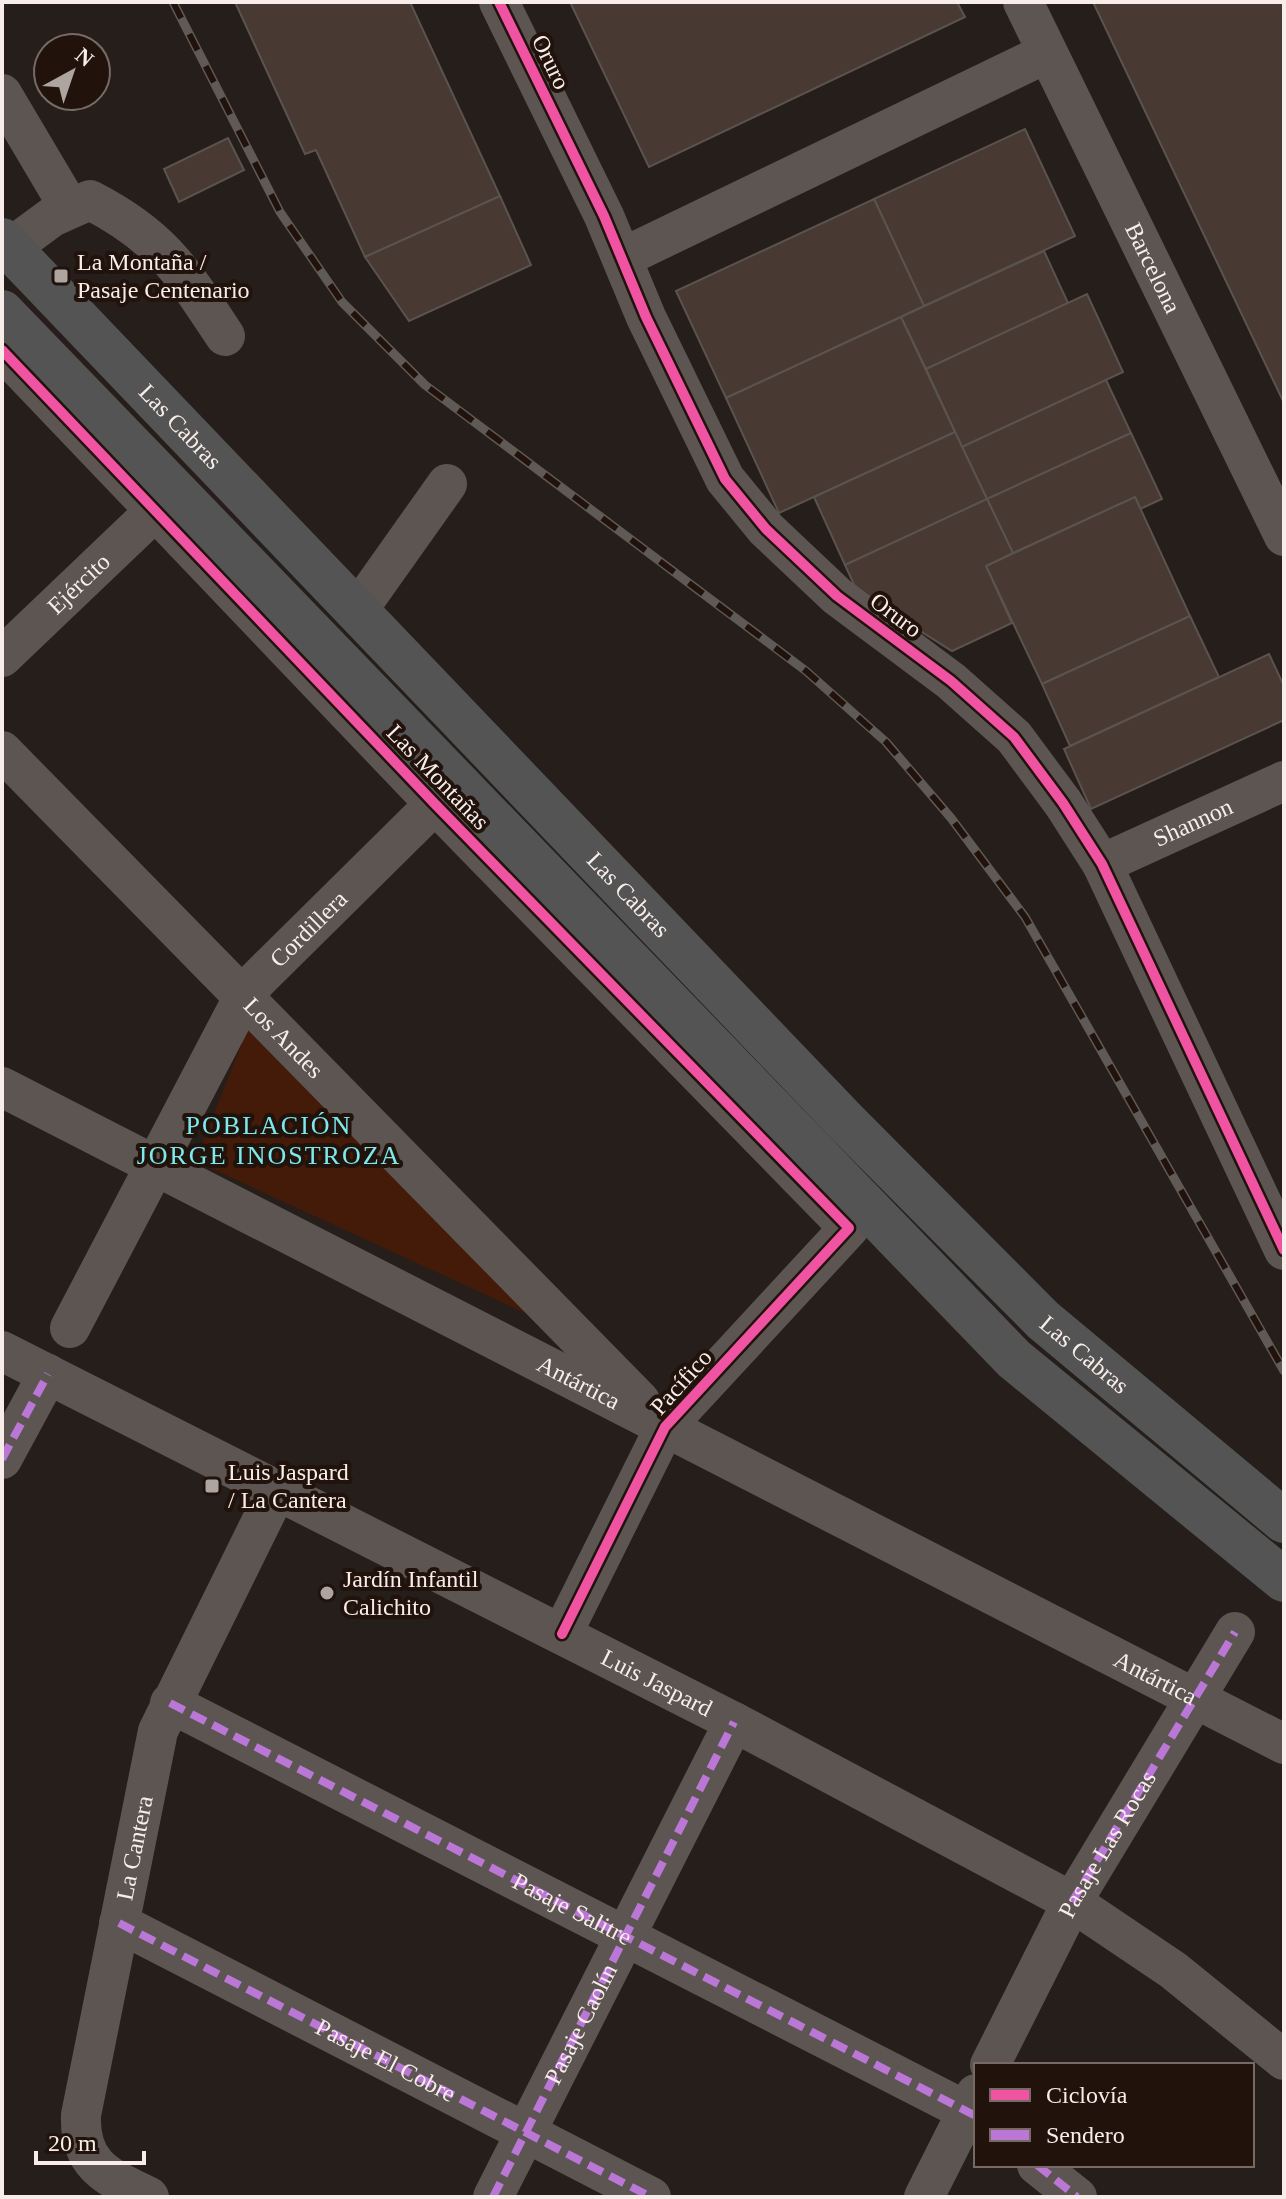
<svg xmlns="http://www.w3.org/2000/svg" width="1286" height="2199" font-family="'Times New Roman',serif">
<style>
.green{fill:#431b08}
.building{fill:#483932;stroke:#5a534f;stroke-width:2}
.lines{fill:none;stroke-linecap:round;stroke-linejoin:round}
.minor{stroke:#5c5552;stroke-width:40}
.major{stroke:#535453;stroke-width:44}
.rail-casing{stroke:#5f5a56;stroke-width:9}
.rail{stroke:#21120c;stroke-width:6;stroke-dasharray:18;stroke-linecap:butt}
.quiet{stroke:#ba77d6;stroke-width:8;stroke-dasharray:16 8;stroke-linecap:butt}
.cycleway-casing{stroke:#21120c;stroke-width:15}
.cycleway{stroke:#f153a3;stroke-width:10}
.poi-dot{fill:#aea5a1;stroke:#21120c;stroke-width:3}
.labels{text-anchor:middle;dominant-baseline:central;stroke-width:8;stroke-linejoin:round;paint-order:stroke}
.street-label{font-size:24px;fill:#f8ede9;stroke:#21120c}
.poi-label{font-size:24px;fill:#f8ede9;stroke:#21120c;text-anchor:start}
.neighbourhood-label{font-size:26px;letter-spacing:2px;fill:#7de9ed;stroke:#21120c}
</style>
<rect width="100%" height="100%" fill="#261e1a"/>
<polygon class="green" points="248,1028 545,1322 195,1161"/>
<g class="building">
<polygon points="235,2 410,2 500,196 365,257 316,150 305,154"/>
<polygon points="570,2 957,2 965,17 649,167"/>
<polygon points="1093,2 1284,2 1284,403"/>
<polygon points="1025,129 1075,236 924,306 874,199"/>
<polygon points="228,138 244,170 179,202 164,169"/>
<polygon points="500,196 531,265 409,321 365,257"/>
<polygon points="874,199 924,306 726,398 676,291"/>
<polygon points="1044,251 1068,303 926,369 901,317"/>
<polygon points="1087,294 1123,372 962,447 926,369"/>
<polygon points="901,317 955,432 779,513 726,398"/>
<polygon points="1106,380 1131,433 987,499 962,447"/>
<polygon points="955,432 987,499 845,565 814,497"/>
<polygon points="1131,433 1162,499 1140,509 1135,497 1013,553 987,499"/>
<polygon points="1135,497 1190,616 1042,684 986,566"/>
<polygon points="987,499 1013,553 986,566 1012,623 952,651 857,591 845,565"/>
<polygon points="1190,616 1219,677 1070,746 1042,684"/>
<polygon points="1269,654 1284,686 1284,720 1091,809 1064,749"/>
</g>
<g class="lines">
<g class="minor">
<polyline points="499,2 604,216 646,317 725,479 766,529 837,596 951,681 1014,737 1063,803 1102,864 1284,1250"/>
<path id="s1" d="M1023,2L1284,536"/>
<polyline points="2,94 69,207"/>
<path d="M10,248L52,217L90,200C162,237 182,271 225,336"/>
<polyline points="622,258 1047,53"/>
<polyline points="2,350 435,804 849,1228 665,1427 562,1634"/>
<polyline points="357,611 447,484"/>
<path id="s2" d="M2,657L155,511"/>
<path id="s3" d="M2,751L640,1401"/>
<path id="s4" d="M1102,864L1284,781"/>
<path id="s5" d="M2,1087L1284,1744"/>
<path id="s6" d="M70,1328L243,998L257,980L435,804"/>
<path id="s7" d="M2,1351L734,1722L1072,1902L1173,1970L1284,2060"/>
<polyline points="2,1459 48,1374"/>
<path id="s8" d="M170,1703L976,2116"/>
<polyline points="119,1923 651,2197"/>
<path id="s9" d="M990,2065L1072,1902L1235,1632"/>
<polyline points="1037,2165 1077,2197"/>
<path id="s10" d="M149,2197C109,2177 79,2167 81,2115L158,1731L278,1488"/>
<path id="s11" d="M493,2197L734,1722"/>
<polyline points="924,2197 976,2094"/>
</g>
<g class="major">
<path id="s12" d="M2,240L845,1121L1043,1320L1284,1521"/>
<polyline points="2,312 1014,1359 1284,1580"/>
</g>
<defs>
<polyline id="rail" points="173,2 280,212 342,302 425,385 806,671 886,742 951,818 1025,917 1284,1371"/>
</defs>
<use href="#rail" class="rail-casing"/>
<use href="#rail" class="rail"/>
<g class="quiet">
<polyline points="2,1459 48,1374"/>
<polyline points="170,1703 976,2116"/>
<polyline points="1072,1902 1235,1632"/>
<path id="s13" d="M119,1923L651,2197"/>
<polyline points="1037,2165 1077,2197"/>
<polyline points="493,2197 734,1722"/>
</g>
<defs>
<g id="cycleway">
<polyline points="499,2 604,216 646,317 725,479 766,529 837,596 951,681 1014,737 1063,803 1102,864 1284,1250"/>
<polyline points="2,350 435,804 849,1228 665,1427 562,1634"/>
</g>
</defs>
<use href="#cycleway" class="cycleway-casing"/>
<use href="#cycleway" class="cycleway"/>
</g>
<g class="poi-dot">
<rect x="53" y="268" width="16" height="16" rx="4"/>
<rect x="204" y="1478" width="16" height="16" rx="4"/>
<circle cx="327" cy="1593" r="8"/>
</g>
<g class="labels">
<g class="street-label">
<text transform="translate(551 62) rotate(64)">Oruro</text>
<text stroke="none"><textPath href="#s1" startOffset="296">Barcelona</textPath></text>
<text stroke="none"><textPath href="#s12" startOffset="258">Las Cabras</textPath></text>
<text stroke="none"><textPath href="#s2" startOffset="106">Ejército</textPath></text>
<text transform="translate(896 615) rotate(37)">Oruro</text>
<text transform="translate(438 777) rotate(46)">Las Montañas</text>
<text stroke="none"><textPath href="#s4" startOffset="100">Shannon</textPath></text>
<text stroke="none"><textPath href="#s12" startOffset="906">Las Cabras</textPath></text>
<text stroke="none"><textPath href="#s6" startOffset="468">Cordillera</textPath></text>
<text stroke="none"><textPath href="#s3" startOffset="402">Los Andes</textPath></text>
<text stroke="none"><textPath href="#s12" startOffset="1554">Las Cabras</textPath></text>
<text transform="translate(681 1382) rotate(-48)">Pacífico</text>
<text stroke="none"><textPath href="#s5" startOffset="648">Antártica</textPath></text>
<text stroke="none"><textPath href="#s5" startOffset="1296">Antártica</textPath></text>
<text stroke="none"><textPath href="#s7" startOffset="734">Luis Jaspard</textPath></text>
<text stroke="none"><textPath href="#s9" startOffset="250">Pasaje Las Rocas</textPath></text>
<text stroke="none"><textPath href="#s10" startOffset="388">La Cantera</textPath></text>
<text stroke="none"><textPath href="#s8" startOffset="452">Pasaje Salitre</textPath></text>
<text stroke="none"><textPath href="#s11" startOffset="194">Pasaje Caolín</textPath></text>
<text stroke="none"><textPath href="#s13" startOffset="300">Pasaje El Cobre</textPath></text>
</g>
<g class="poi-label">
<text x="77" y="262">La Montaña /<tspan x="77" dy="28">Pasaje Centenario</tspan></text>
<text x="228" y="1472">Luis Jaspard<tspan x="228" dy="28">/ La Cantera</tspan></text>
<text x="343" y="1579">Jardín Infantil<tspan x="343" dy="28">Calichito</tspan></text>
</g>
<g class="neighbourhood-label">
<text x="269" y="1125">POBLACIÓN<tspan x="269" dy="30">JORGE INOSTROZA</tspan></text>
</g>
</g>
<rect width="1286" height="2199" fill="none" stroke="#f8ede9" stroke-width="8"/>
<rect x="974" y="2063" width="280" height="104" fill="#21120c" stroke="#776a64" stroke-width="2"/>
<rect x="990" y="2089" width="40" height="12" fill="#f153a3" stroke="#776a64" stroke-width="2"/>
<text x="1046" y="2103" font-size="24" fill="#f8ede9">Ciclovía</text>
<rect x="990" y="2129" width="40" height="12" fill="#ba77d6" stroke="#776a64" stroke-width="2"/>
<text x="1046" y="2143" font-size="24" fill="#f8ede9">Sendero</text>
<g transform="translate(72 72) rotate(40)"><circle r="38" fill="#21120c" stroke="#776a64" stroke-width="2"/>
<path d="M0-6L14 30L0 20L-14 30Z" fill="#aea5a1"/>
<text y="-12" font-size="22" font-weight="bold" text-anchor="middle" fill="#f8ede9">N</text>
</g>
<path d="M36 2151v12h108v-12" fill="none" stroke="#f8ede9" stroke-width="4"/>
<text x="48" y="2151" font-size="24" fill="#f8ede9" stroke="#21120c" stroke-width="6" paint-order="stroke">20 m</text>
</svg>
